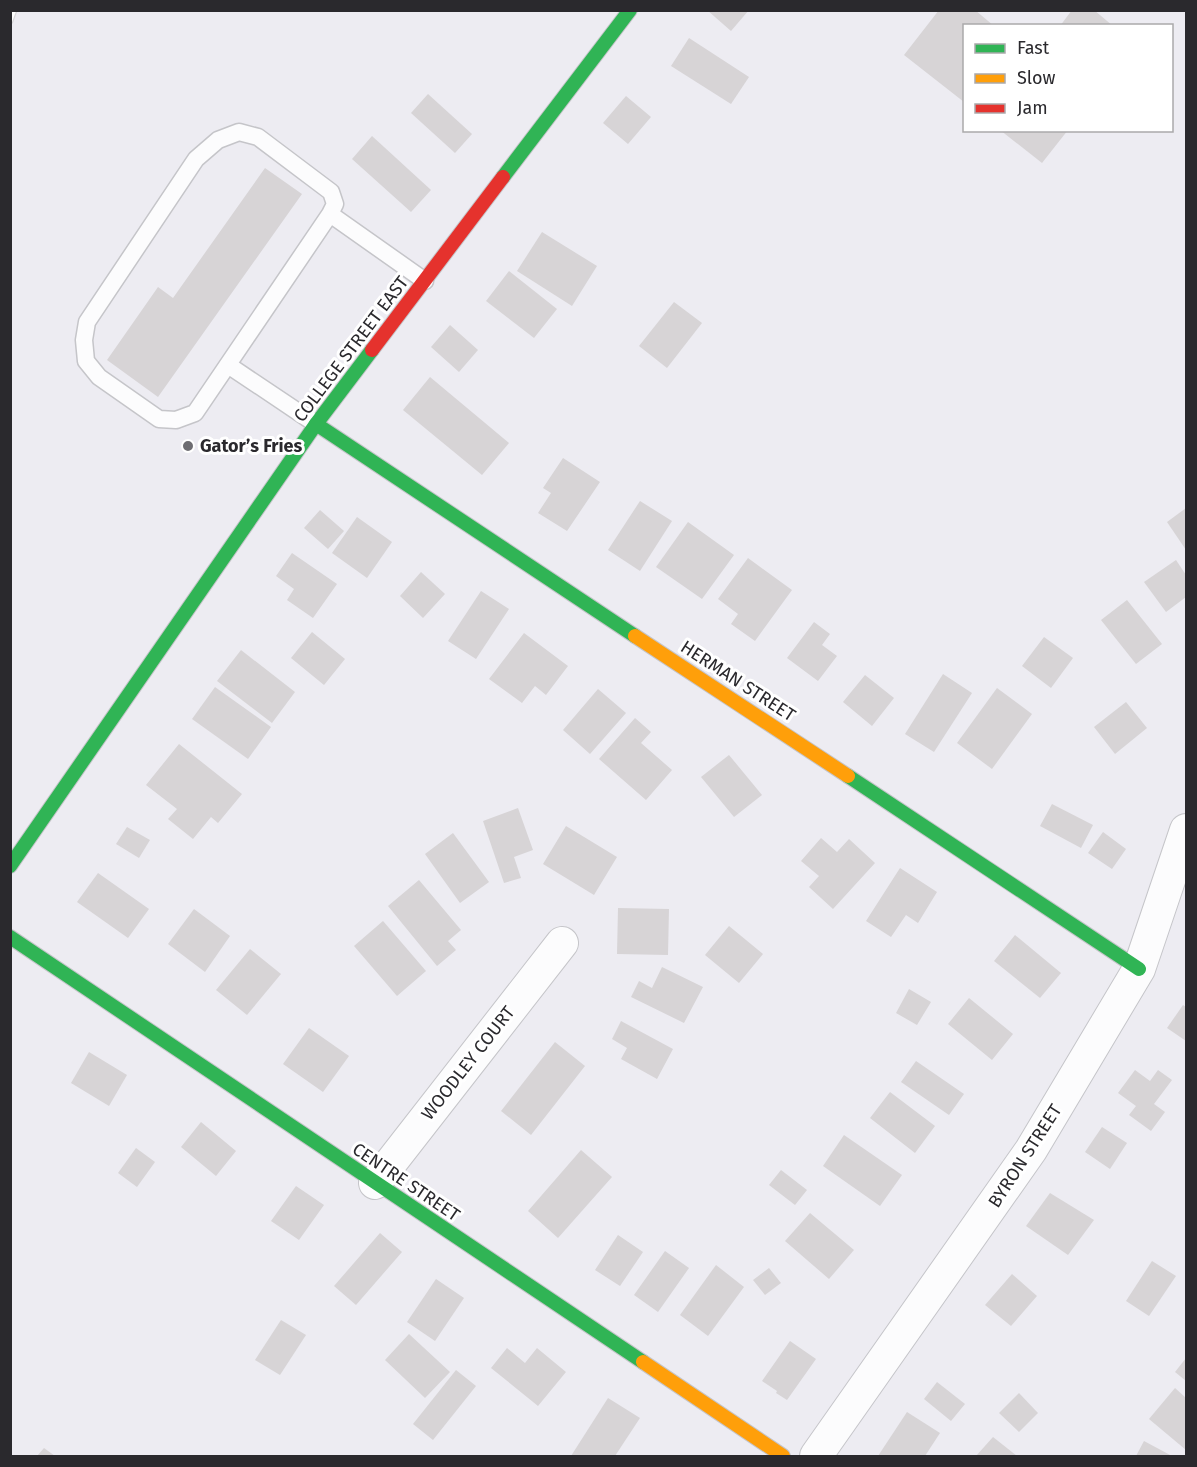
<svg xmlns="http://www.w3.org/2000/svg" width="1197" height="1467" font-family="'Fira Sans',sans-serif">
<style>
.building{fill:#d7d4d6}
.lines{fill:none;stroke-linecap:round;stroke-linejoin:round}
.lane-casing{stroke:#c5c5c9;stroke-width:19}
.street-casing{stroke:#c5c5c9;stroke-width:34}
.fast-casing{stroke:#c5c5c9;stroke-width:16}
.slow-casing{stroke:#c5c5c9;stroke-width:16}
.jam-casing{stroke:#c5c5c9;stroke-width:16}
.lane{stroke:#fcfcfd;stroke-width:16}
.street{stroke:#fcfcfd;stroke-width:32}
.fast{stroke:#30b455;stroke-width:14}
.slow{stroke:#ff9f0a;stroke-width:14}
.jam{stroke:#e5322d;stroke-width:14}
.rail-casing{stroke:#d9d8da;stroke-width:7}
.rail{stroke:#fff;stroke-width:4.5;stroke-dasharray:14;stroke-linecap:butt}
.poi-dot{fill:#6e6d72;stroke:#fff;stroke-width:2}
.labels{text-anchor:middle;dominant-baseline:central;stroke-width:6;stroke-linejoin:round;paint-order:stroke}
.street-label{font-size:18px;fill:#2a292d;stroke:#fff}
.poi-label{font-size:18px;font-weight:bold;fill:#2a292d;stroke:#fff;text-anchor:start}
</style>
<rect width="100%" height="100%" fill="#edecf2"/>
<g class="building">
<polygon points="707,10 749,10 731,31"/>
<polygon points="939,10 975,10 994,26 964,26 964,102 904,55"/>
<polygon points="1072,10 1094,10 1113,26 1060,26"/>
<polygon points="689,38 749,77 731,104 671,66"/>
<polygon points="428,94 472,134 455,153 411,113"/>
<polygon points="626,96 651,117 628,144 603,123"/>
<polygon points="1000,130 1068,130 1042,163"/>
<polygon points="372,136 431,190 411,212 352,159"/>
<polygon points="265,168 302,194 158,397 107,360 158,287 173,298"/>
<polygon points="542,232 597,266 572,306 517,271"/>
<polygon points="509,271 557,309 534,338 486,301"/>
<polygon points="674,302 702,323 667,368 639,346"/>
<polygon points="450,325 478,350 459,372 431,347"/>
<polygon points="430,377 509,443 482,475 403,410"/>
<polygon points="563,458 600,482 567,531 538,513 551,493 543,488"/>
<polygon points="640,501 672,521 640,571 608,550"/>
<polygon points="1186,508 1186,550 1167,522"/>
<polygon points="320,510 344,531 328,549 304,528"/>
<polygon points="357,517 392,542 367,578 332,553"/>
<polygon points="688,522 734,555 702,599 656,567"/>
<polygon points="292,553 337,584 313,618 287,600 294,589 276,576"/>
<polygon points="748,558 792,590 755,641 731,624 738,614 718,599"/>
<polygon points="1176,560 1186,575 1186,597 1166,612 1144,582"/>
<polygon points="421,572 445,594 423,618 400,596"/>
<polygon points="481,591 509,609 476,659 448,641"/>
<polygon points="1127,600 1162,644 1136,664 1101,620"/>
<polygon points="814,622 830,634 822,645 837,656 818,681 787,658"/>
<polygon points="312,632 345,659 324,685 291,658"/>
<polygon points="524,633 568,666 546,695 535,686 522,703 489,679"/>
<polygon points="1044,637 1073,658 1051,688 1022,666"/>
<polygon points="241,650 295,692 272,723 217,681"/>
<polygon points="943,674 972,693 934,752 905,734"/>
<polygon points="865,675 894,698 872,726 843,702"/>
<polygon points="215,687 271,727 248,759 192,719"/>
<polygon points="997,688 1032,714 992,769 957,743"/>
<polygon points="598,689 626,713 590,754 563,730"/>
<polygon points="1126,702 1147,728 1115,754 1094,727"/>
<polygon points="635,718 651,732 641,743 672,770 646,800 599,759"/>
<polygon points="179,744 242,794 218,823 211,817 193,839 168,819 177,809 146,785"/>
<polygon points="729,755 762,795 734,817 701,777"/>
<polygon points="1052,804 1093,825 1081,848 1040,826"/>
<polygon points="518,808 533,850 514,857 521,878 504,883 483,821"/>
<polygon points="566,826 617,857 594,895 543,864"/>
<polygon points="127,827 150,840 139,858 116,844"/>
<polygon points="1103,832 1126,849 1112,869 1088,853"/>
<polygon points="453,833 489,882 460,903 425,854"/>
<polygon points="821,838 837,852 849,839 875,863 833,909 809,887 819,876 801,861"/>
<polygon points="900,868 937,892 918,923 906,915 891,937 866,921"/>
<polygon points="98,873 149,909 128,938 77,902"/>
<polygon points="419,880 461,930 448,941 456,950 437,966 388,906"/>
<polygon points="618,908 669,909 668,955 617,954"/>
<polygon points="194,909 230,936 205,972 168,944"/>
<polygon points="383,921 426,971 397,996 354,946"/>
<polygon points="729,926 763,954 739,983 705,955"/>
<polygon points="1015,935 1061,973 1040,998 994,961"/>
<polygon points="250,949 281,974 247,1015 216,990"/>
<polygon points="662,967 703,987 684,1023 631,997 639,981 652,988"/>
<polygon points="909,989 931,1002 917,1025 896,1013"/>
<polygon points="969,998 1013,1034 992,1060 948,1024"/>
<polygon points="1183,1005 1186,1007 1186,1041 1167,1028"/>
<polygon points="621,1021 673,1049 657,1079 621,1059 627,1048 612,1039"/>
<polygon points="309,1028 349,1056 323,1092 283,1064"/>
<polygon points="555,1042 585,1066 531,1135 501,1111"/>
<polygon points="89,1052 127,1075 109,1106 71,1083"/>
<polygon points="916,1061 964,1094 949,1115 901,1082"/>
<polygon points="1135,1070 1150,1081 1158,1070 1172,1080 1154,1104 1165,1112 1151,1131 1129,1115 1136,1106 1118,1093"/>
<polygon points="890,1092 935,1126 915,1153 870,1118"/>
<polygon points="201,1122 236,1151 216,1176 181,1147"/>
<polygon points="1102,1127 1127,1143 1110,1169 1085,1152"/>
<polygon points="844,1135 902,1175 880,1206 823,1166"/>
<polygon points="136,1148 155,1162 137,1187 118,1173"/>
<polygon points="581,1150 612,1177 558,1238 528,1211"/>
<polygon points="781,1170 807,1190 795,1205 769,1185"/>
<polygon points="296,1186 324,1205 299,1240 271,1221"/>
<polygon points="1050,1193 1094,1220 1068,1255 1026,1226"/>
<polygon points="810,1213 854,1250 829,1279 785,1241"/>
<polygon points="380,1233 402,1252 356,1305 334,1286"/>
<polygon points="618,1235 643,1252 620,1286 595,1270"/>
<polygon points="665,1251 689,1268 658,1312 634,1295"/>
<polygon points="1152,1261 1176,1276 1149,1316 1126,1301"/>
<polygon points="716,1265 744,1287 708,1336 680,1315"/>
<polygon points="769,1268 781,1283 765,1295 753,1280"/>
<polygon points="1012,1274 1037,1296 1011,1326 985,1305"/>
<polygon points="436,1279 464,1298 435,1341 407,1322"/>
<polygon points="281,1320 306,1335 280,1375 255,1360"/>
<polygon points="409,1334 450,1372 425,1398 385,1360"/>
<polygon points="790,1341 816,1359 787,1400 776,1393 777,1391 762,1381"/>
<polygon points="507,1348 525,1363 537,1348 566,1372 538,1406 491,1368"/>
<polygon points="1186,1358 1186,1381 1175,1372"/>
<polygon points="456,1370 476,1386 433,1440 413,1424"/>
<polygon points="937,1382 965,1404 951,1421 924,1399"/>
<polygon points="1175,1388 1186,1398 1186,1450 1149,1419"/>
<polygon points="1019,1393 1038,1413 1019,1432 999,1413"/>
<polygon points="608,1398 640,1418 615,1456 571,1456"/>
<polygon points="907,1412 940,1433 925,1456 878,1456"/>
<polygon points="993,1437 1017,1456 976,1456"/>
<polygon points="1144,1441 1172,1456 1136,1456"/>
<polygon points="44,1448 55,1456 37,1456"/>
</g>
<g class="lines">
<defs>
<g id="lane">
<polyline points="330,214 195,413 176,420 159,419 99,377 86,361 84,340 87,322 196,159 218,140 239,132 258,137 331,192 335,204 330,214 425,281"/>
<polyline points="228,365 316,424"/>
</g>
<g id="street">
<polyline points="375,1183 562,943"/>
<polyline points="816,1456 1031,1150 1139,969 1186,830"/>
</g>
<g id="fast">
<polyline points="503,177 630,10"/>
<polyline points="316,424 635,636"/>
<polyline points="848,776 1139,969"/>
<polyline points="10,866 316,424 372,350"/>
<polyline points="10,937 643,1362"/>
</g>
<g id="slow">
<polyline points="635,636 848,776"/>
<polyline points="643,1362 783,1456"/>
</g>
<polyline id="jam" points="372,350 503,177"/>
</defs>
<use href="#lane" class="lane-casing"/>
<use href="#street" class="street-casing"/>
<use href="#fast" class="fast-casing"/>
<use href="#slow" class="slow-casing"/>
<use href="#jam" class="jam-casing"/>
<use href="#lane" class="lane"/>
<use href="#street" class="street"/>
<use href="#fast" class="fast"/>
<use href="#slow" class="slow"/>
<use href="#jam" class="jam"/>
<defs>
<polyline id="rail" points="10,21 14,10"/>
</defs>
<use href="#rail" class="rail-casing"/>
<use href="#rail" class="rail"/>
</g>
<circle class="poi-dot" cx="188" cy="446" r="6"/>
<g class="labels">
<g class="street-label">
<text transform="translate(351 349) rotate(-53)">COLLEGE STREET EAST</text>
<text transform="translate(738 681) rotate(33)">HERMAN STREET</text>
<text transform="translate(468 1063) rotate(-52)">WOODLEY COURT</text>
<text transform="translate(1025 1156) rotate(-57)">BYRON STREET</text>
<text transform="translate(406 1182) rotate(34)">CENTRE STREET</text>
</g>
<g class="poi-label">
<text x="200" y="446">Gator’s Fries</text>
</g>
</g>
<rect width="1197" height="1467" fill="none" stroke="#2a292d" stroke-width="24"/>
<rect x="963" y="24" width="210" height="108" fill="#ffffff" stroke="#aaa9ab" stroke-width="1.5"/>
<rect x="975" y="44" width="30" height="9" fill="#30b455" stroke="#aaa9ab" stroke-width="1.5"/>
<text x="1017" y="54" font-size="18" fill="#2a292d">Fast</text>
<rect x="975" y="74" width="30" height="9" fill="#ff9f0a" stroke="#aaa9ab" stroke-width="1.5"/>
<text x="1017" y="84" font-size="18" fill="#2a292d">Slow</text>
<rect x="975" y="104" width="30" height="9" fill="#e5322d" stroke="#aaa9ab" stroke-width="1.5"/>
<text x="1017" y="114" font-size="18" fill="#2a292d">Jam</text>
</svg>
